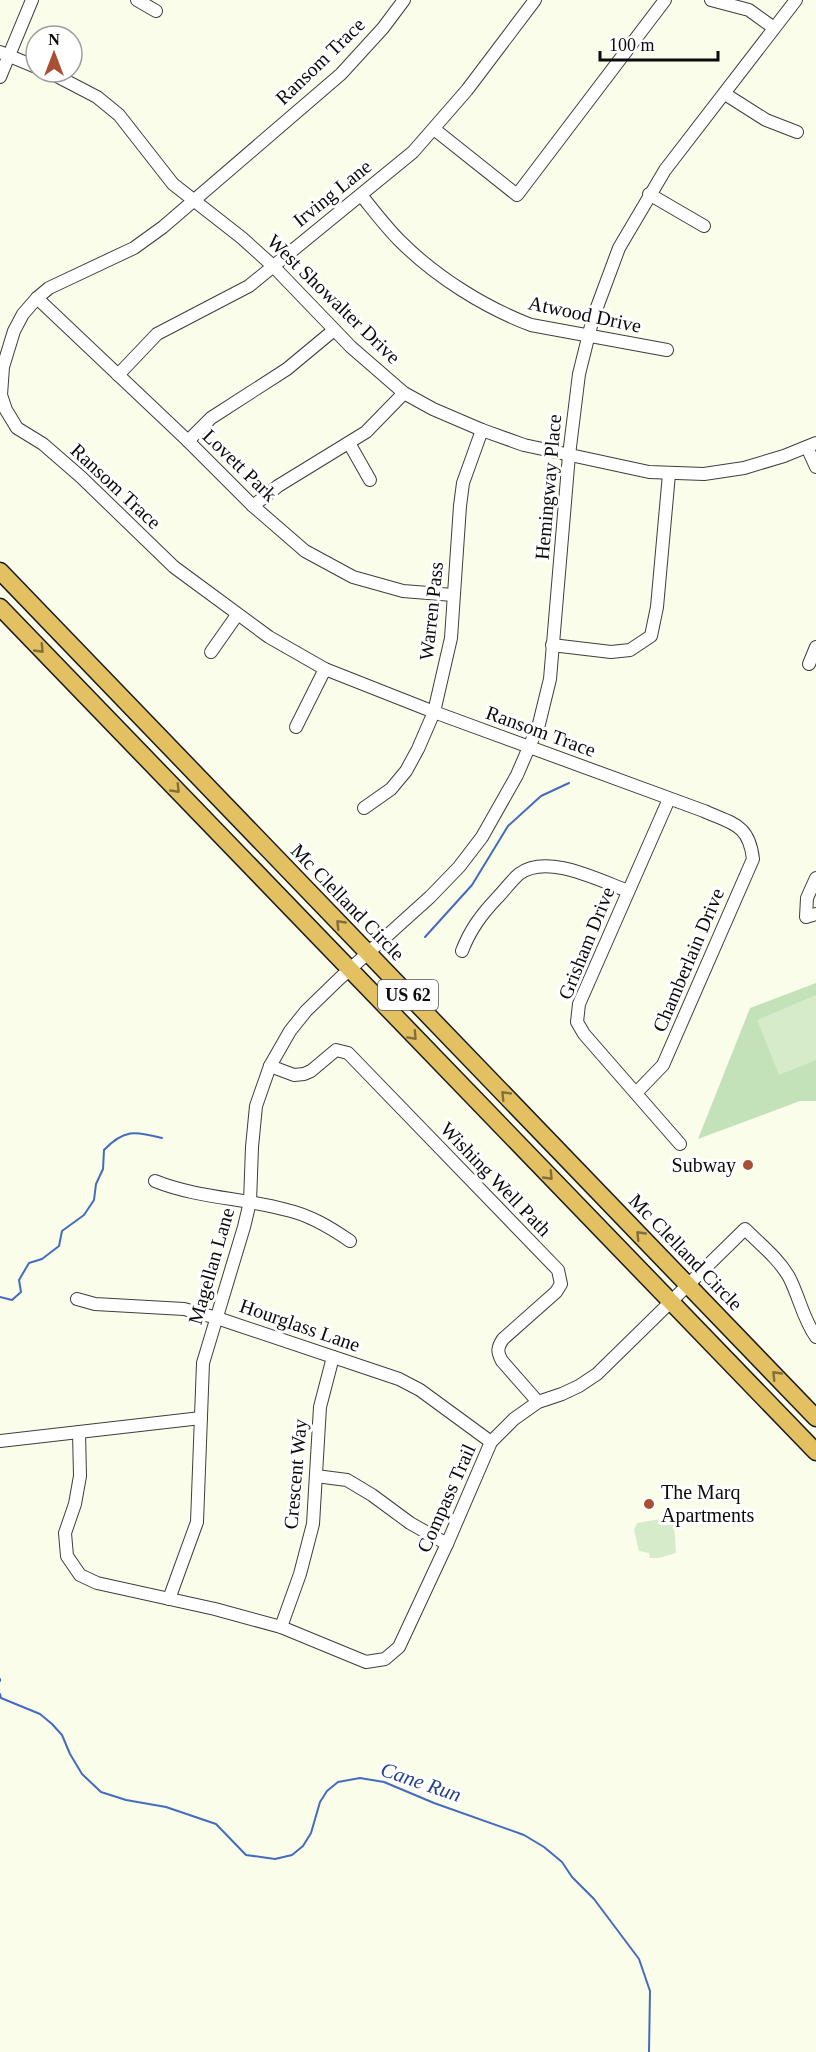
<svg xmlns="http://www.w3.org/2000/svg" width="816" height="2052" font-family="Georgia,serif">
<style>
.green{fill:#c3e2b9}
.pitch{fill:#d6ebc9}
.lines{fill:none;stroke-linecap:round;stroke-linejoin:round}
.stream{stroke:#456bbc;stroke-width:2}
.minor-casing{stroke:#3e3e3e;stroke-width:14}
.highway-casing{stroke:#1c1c1c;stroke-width:19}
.minor{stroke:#fff;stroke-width:12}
.highway{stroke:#e3c163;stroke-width:16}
.oneway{stroke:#826f3b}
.poi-dot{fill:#a95034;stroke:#fff;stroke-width:2}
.labels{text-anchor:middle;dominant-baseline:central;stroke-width:6;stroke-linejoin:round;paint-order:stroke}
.shield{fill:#fff;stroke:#545454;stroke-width:1.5}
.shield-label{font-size:18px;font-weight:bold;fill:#0b0b0b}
.street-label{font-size:20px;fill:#0b0b0b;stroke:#fff}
.poi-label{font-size:20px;fill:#0b0b0b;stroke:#fff;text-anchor:end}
.water-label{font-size:21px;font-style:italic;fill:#24418c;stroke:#fff}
</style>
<rect width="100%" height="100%" fill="#fbfdeb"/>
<polygon class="green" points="816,983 816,1101 800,1101 698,1139 750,1008"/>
<g class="pitch">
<polygon points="816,995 816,1060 779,1075 757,1020"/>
<polygon points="666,1518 674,1524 676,1553 659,1558 650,1558 649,1553 639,1551 634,1530 637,1523"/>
</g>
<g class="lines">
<g class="stream">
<polyline points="425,937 472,885 508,826 541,796 569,783"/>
<path d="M0,1297L12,1300L21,1292L19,1280L29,1263L42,1259L59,1246L62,1231L84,1215L94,1200L96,1184L103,1169L104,1150C124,1129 135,1131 162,1138"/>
<polyline points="0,1679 0,1681"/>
<polyline points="0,1694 1,1698 40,1714 52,1724 62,1735 70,1754 82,1774 101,1792 126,1800 166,1807 216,1824 246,1855 275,1859 292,1855 303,1846 311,1833 320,1802 327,1791 338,1782 360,1778 384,1782 434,1803 524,1835 544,1847 562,1862 572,1877 594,1899 639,1959 650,1991 649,2052"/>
</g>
<defs>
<g id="minor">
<polyline points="137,0 156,11"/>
<path d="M404,0L383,28L341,74L163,227L134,248L49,288L37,298L23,314L14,331L3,367L1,395L6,410L17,428L43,444L81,477L174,567L269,637L325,669L434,712L704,811C733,824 749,824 753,859L663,1065L636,1093"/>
<polyline points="711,0 749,10 774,28"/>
<polyline points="0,52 36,67"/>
<polyline points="49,72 97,97 119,115 173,184 242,238 273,266 351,347 404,393 433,409 482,430 524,445 649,472 704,474 744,468 784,456 816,443"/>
<polyline points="0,77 32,0"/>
<polyline points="725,94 766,120 797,132"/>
<polyline points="434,129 517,195 665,0"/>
<polyline points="649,194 704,226"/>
<path d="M361,195C374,211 386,227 400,241C436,277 484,307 531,325L667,350"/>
<polyline points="37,298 188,441 253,506 305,551 353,577 403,591 453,595"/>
<polyline points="118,375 157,334 249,286 413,152 467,90 535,0"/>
<polyline points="188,441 211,418 287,369 334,330"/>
<polyline points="349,443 370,480"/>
<polyline points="807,447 816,467"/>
<polyline points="253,506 278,486 366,432 404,393"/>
<polyline points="552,645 611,652 630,650 651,636 657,607 669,474"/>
<polyline points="211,652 237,615"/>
<polyline points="809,664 816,647"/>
<polyline points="296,727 325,669"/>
<polyline points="669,799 579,1004 577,1022 584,1034 680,1144"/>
<polyline points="364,808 391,789 406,771 418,749 434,712 451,638 460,506 463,483 482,430"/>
<polyline points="816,878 807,898 806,917 816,914"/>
<path d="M462,951C470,930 481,915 497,898C504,891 511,881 519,874C547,853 598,880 628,891"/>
<path d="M270,1066L294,1075L304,1074L311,1071L336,1050L348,1053L558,1270L561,1284L556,1292L503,1339C497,1348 497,1352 502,1361L538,1402"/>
<path d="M155,1181C197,1198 244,1198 287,1210C310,1215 331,1228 350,1241"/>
<polyline points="77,1299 95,1304 184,1309 217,1318 399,1379 420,1390 491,1442"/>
<path d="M79,1432L80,1476L75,1504L65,1533L67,1556L80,1575L97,1583L215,1609L281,1627L366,1662L385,1659L399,1647L447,1544L491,1442L514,1419L538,1402L562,1394L579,1386L597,1374L745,1229C760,1244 778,1258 789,1277C799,1296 803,1319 816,1337"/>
<polyline points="0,1441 201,1418"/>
<polyline points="316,1476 347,1480 372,1495 410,1523 447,1544"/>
<polyline points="169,1599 197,1522 203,1363 244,1227 250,1202 252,1147 256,1106 270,1066 290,1031 306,1011 339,979 430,897 459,867 482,837 517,775 539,724 550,679 569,455 579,374 593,318 619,248 665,170 796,0"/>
<polyline points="281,1627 300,1574 313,1524 320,1407 333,1357"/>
</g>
<g id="highway">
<polyline points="0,571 816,1418"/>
<polyline points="0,607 816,1452"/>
</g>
</defs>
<use href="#minor" class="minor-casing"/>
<use href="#highway" class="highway-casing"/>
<use href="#minor" class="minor"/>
<use href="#highway" class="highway"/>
</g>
<defs><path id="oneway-chevron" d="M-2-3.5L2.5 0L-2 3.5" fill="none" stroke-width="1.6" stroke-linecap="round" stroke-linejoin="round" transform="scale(1.5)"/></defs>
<g class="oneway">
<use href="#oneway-chevron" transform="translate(40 649) rotate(46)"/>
<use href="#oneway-chevron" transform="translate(176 789) rotate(46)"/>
<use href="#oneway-chevron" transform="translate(340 924) rotate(-134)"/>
<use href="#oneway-chevron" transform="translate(413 1036) rotate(47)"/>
<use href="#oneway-chevron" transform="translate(505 1095) rotate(-134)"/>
<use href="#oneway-chevron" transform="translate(549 1176) rotate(46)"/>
<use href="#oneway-chevron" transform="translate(640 1235) rotate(-134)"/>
<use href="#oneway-chevron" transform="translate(776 1375) rotate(-134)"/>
</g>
<g class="poi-dot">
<circle cx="748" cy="1165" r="6"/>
<circle cx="649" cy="1504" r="6"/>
</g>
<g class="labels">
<rect class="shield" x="378" y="980" width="60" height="30" rx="4.5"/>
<g class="shield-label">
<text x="408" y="995">US 62</text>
</g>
<g class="street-label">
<text transform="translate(320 61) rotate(-44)">Ransom Trace</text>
<text transform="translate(332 193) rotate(-39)">Irving Lane</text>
<text transform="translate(334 299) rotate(44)">West Showalter Drive</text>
<text transform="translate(585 314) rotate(12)">Atwood Drive</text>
<text transform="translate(240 465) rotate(44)">Lovett Park</text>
<text transform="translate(116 486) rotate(43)">Ransom Trace</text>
<text transform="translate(548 487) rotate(-85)">Hemingway Place</text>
<text transform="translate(431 611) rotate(-84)">Warren Pass</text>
<text transform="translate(541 731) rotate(20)">Ransom Trace</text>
<text transform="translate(348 902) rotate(46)">Mc Clelland Circle</text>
<text transform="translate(586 943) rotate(-68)">Grisham Drive</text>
<text transform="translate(688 960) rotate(-67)">Chamberlain Drive</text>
<text transform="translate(496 1179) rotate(46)">Wishing Well Path</text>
<text transform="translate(686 1252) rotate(46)">Mc Clelland Circle</text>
<text transform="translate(211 1266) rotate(-74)">Magellan Lane</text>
<text transform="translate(300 1325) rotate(19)">Hourglass Lane</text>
<text transform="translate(295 1474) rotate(-85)">Crescent Way</text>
<text transform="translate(446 1498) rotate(-66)">Compass Trail</text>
</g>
<g class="poi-label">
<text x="736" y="1165">Subway</text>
<text x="661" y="1492" text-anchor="start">The Marq<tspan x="661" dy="23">Apartments</tspan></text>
</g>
<g class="water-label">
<text transform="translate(421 1782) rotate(19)">Cane Run</text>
</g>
</g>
<g transform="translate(54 54)"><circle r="28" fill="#ffffff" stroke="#9d9d9d" stroke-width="1.5"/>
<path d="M0-4.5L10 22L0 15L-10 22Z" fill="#a95034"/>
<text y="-9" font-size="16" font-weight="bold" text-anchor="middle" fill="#0b0b0b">N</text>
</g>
<path d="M600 51v9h118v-9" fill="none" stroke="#0b0b0b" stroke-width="3"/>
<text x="609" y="51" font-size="18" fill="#0b0b0b" stroke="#ffffff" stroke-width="4.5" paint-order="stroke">100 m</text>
</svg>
